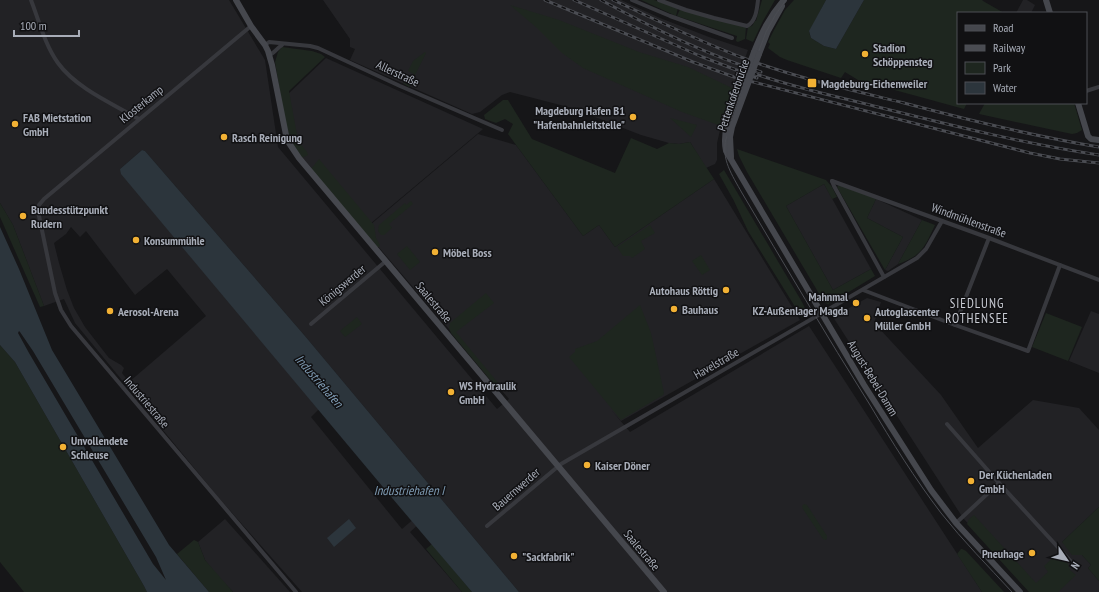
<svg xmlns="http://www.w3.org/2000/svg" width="1099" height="592" font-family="'PT Sans Narrow',sans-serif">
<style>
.built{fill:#222225;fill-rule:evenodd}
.green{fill:#1e261f}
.water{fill:#2c353c;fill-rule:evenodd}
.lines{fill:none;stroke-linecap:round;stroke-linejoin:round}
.street{stroke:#37383d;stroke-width:4}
.secondary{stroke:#45474d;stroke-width:6}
.tram{stroke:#4a4c52;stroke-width:1}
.rail-casing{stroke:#4a4c52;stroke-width:3}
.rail{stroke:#111113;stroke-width:1.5;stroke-dasharray:4.5;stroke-linecap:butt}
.secondary-bridge{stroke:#45474d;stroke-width:6}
.poi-dot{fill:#f2b134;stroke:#111113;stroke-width:1.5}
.labels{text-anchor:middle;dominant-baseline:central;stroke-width:3;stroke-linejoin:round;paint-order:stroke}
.poi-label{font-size:12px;font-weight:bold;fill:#a8adb8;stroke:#111113;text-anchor:start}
.street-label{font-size:12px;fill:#a8adb8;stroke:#111113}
.neighbourhood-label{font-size:13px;letter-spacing:1px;fill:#c9ccd4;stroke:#111113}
.water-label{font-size:13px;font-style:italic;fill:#7f9bb3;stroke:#111113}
</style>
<rect width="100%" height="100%" fill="#161618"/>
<g class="built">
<path d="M0,0H229L265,60L278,147L497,409L509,399L364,230L478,134L516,145L583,236L599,225L615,247L714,179L800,320L621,421L612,411L630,432L809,326L982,592H519L305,336L145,151L142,150L120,169L319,409L311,417L402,529L416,517L420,523L410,532L462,592H302L218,497L75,323L64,299L44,306L13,225L0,203ZM71,227L80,237L86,231L135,295L167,269L206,316L129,382L122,373L124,368L121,365L109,358L85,327L74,308L67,290L59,263L54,243L66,234Z"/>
<polygon points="323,0 621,0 660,18 709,37 748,50 721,126 717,143 717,160 715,164 706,168 690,142 679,144 669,143 641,135 572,108 510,92 502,95 480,112 472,114 350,60 355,49 350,47 350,39"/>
<polygon points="1023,0 1027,0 1035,5 1031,13 1016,13"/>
<polygon points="326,58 483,129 364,229 302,157 283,99"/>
<polygon points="824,184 871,269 833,290 786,206"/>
<polygon points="876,199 922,220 898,264 888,271 885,270 903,237 867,218"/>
<polygon points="867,298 881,302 875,320 876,325 941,395 978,448 1033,400 1079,408 1099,430 1099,507 1062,542 1082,555 1091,565 1088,568 1099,581 1099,592 1033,592 963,518 833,317"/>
<polygon points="1091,311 1099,314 1099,373 1069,361"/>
<polygon points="225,519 290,592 233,592 217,575 205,560 198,542"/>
</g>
<g class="green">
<polygon points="641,0 654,0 678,8 676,16"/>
<polygon points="762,0 775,0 763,21 753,42 746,39 748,27 752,26 755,21 756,21"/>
<polygon points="794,0 826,0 809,32 811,38 824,46 836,49 864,0 982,0 983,1 1004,13 958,13 958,103 967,103 964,109 858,80 845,72 841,78 787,60 780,57 768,48 770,44 768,42 774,30 785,10"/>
<polygon points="510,5 559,20 639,52 688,67 734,89 721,126 682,112 583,68 562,53 537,28"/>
<polygon points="680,9 746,27 745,39 738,42 736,41 737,36 677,16"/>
<polygon points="282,47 312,51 321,54 325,57 289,91 297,135 301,140 299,142 307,152 308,155 302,158 292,143 286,127 275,62 278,52"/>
<polygon points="425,52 426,53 409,87 404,84 403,82 406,77 411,80 414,74 408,71 413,61"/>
<polygon points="503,100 508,100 532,139 615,173 631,138 657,149 669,143 679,144 690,142 714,179 615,247 599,225 583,236 508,134 513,124 505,119 496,123 485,119 484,115"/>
<polygon points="985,103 1074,103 1082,130 1077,133 1072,134 979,114"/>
<polygon points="670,118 697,125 691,137"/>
<polygon points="737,149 826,180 832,187 837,197 832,199 824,184 786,206 833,290 871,269 875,276 834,301 828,304 824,302 747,172 739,156"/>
<polygon points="319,159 374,225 376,238 380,245 379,247 377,247 311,169"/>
<polygon points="724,170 802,302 805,308 804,318 802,318 748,231 734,201 719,174"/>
<polygon points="840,184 876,199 867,218 903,237 885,270 837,187"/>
<polygon points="411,201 413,204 389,224 392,228 384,235 381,235 378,231 379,225 405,203 406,205"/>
<polygon points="0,203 13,225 44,306 40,307 0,217"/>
<path d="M922,220L935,225C925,246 922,256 898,264Z"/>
<polygon points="650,225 655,233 641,241 645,249 632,258 630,256 623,256 617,247"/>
<polygon points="407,246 420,262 410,270 397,254"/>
<polygon points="701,255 710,270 702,275 692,261"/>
<polygon points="486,293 494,303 456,332 504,390 502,391 497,388 451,333 449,328 450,323"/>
<polygon points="640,305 651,333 664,393 663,395 621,420 569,357 575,352 575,349 597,341"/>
<polygon points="1046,313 1082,327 1068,361 1032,347"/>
<polygon points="357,317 362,324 345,337 340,331"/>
<polygon points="0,345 15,362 144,586 147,592 24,592 0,562"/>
<polygon points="804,504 807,505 827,536 827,538 826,540 823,539 803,509 802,506"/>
<polygon points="1099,507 1099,581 1088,568 1091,565 1082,555 1072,555 1062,542"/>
<polygon points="974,515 1036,583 1048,572 1044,566 1058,553 1068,564 1070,570 1076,575 1058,592 1029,592 967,524 969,519"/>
<polygon points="194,540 198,542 205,560 233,592 209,592 177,554"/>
<polygon points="432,544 472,592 462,592 426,549"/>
<polygon points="961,549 962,549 966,551 1004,592 982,592 957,554"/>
</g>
<g class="water">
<polygon points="826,0 864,0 836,49 824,46 811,38 809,31"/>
<polygon points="142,150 145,151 305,336 519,592 472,592 398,505 121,174 120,169"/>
<path d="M0,227L19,269L52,350L169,545L209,592H147L144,586L15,362L0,345ZM19,331L20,332L33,351L156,557L166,580L153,564L29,353L18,333Z"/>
<polygon points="349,519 356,528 334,547 327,538"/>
</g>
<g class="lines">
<g class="street">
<path d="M31,0C39,21 45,45 58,63C76,88 113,104 139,119"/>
<polyline points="632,0 670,16 732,38"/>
<path d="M659,0L686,10L714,18L747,26C756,21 757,9 758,0"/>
<polyline points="251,26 44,199 39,205 38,211 55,293 61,310 71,326 296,592"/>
<polyline points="265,45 269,42 310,46 318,48 400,86 502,130"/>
<path d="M269,55C275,53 277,48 282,45"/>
<polyline points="1086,91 1099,87"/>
<polyline points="832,181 989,238 1099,280"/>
<polyline points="832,181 834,186 884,277"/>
<polyline points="863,290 955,325 1028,351 1060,265"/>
<polyline points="311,324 386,261"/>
<polyline points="955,325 989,238"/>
<polyline points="947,424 999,483 1077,568"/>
<polyline points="956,523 999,483"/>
<polyline points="487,526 561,464 917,258 926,249 942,221"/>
</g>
<g class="secondary">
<polyline points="236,0 251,26 265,45 268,51 272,65 287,140 299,158 664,592"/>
<polyline points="1046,0 1050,13"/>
<path d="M754,52C762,32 769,17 784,0"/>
<polyline points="759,54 768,31 782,6"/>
<path d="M737,98C730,115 722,132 726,151L864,385L931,490L956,523L1020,592"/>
<polyline points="1078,103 1088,136 1091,139 1099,140"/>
<polyline points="730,137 731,157"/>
</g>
<path class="tram" d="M786,0L776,14L766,32L726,139C721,159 732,175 742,193C784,264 826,335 870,405C892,442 915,479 941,513C963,541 988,566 1012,592"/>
<defs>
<g id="rail">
<polyline points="545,0 693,62 734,77 1030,153 1060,159 1099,163"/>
<polyline points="574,0 700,56 757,78"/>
<path d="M601,0C652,28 705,54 761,72"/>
<path d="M613,0C657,20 700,42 746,59C797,78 851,90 904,103C968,120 1033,136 1099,147"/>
<path d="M753,73C795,88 839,97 882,108C954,126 1026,144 1099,155"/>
</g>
</defs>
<use href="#rail" class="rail-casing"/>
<use href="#rail" class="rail"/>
<g class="secondary-bridge">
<polyline points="737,98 754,52"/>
<polyline points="730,137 732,127 759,54"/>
</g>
</g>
<g class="poi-dot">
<circle cx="865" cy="54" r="4"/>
<rect x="807" y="78" width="10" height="10" rx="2"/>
<circle cx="633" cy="117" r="4"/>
<circle cx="15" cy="124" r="4"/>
<circle cx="224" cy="137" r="4"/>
<circle cx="23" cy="216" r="4"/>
<circle cx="136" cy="240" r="4"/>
<circle cx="435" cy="252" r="4"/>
<circle cx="726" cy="290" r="4"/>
<circle cx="856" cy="303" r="4"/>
<circle cx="674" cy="309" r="4"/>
<circle cx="110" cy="311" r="4"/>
<circle cx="867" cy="318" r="4"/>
<circle cx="451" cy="392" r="4"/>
<circle cx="63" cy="447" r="4"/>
<circle cx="587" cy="465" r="4"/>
<circle cx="971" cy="481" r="4"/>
<circle cx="1032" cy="553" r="4"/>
<circle cx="514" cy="556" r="4"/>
</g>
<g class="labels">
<g class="poi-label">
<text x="873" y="47">Stadion<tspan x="873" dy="14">Schöppensteg</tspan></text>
<text x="821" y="83">Magdeburg-Eichenweiler</text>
<text x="625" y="110" text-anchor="end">Magdeburg Hafen B1<tspan x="625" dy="14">"Hafenbahnleitstelle"</tspan></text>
<text x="23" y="117">FAB Mietstation<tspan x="23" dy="14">GmbH</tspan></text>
<text x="232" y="137">Rasch Reinigung</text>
<text x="31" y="209">Bundesstützpunkt<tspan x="31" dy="14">Rudern</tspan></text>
<text x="144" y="240">Konsummühle</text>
<text x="443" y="252">Möbel Boss</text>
<text x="718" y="290" text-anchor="end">Autohaus Röttig</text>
<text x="848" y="296" text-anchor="end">Mahnmal<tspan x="848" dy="14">KZ-Außenlager Magda</tspan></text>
<text x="682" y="309">Bauhaus</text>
<text x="118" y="311">Aerosol-Arena</text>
<text x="875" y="311">Autoglascenter<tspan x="875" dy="14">Müller GmbH</tspan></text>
<text x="459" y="385">WS Hydraulik<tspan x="459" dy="14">GmbH</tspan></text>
<text x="71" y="440">Unvollendete<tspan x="71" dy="14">Schleuse</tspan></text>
<text x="595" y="465">Kaiser Döner</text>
<text x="979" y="474">Der Küchenladen<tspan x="979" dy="14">GmbH</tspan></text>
<text x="1024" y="553" text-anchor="end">Pneuhage</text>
<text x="522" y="556">"Sackfabrik"</text>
</g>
<g class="street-label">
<text transform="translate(398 73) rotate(25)">Allerstraße</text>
<text transform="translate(733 95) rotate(-71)">Pettenkoferbrücke</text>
<text transform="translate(141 104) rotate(-39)">Klosterkamp</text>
<text transform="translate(969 220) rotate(20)">Windmühlenstraße</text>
<text transform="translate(342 285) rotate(-40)">Königswerder</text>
<text transform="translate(434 302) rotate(50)">Saalestraße</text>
<text transform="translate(716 363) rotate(-30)">Havelstraße</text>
<text transform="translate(873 378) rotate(59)">August-Bebel-Damm</text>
<text transform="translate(147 402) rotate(50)">Industriestraße</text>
<text transform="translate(516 489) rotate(-41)">Bauernwerder</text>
<text transform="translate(642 550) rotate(50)">Saalestraße</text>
</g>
<g class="neighbourhood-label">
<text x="977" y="303">SIEDLUNG<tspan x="977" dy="15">ROTHENSEE</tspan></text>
</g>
<g class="water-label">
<text transform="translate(319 381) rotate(49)">Industriehafen</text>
<text x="409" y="490">Industriehafen I</text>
</g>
</g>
<rect x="957" y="12" width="130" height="92" fill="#111113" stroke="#4d4f55"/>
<rect x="965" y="25" width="20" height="6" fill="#45474d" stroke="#4d4f55"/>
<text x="993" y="32" font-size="12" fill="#a8adb8">Road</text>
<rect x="965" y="45" width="20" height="6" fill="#4a4c52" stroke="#4d4f55"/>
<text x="993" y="52" font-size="12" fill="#a8adb8">Railway</text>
<rect x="965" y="62" width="20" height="12" fill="#1e261f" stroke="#4d4f55"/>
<text x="993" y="72" font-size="12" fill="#a8adb8">Park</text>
<rect x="965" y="82" width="20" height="12" fill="#2c353c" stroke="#4d4f55"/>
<text x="993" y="92" font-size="12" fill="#a8adb8">Water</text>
<g transform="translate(1067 560) rotate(124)" stroke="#111113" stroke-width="3" paint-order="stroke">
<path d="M0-3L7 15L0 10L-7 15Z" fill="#a8adb8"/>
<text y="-6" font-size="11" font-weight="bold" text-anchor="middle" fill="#a8adb8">N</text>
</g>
<path d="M14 30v6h65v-6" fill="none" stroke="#a8adb8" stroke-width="2"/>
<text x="20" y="30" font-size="12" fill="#a8adb8" stroke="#111113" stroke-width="3" paint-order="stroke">100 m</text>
</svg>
